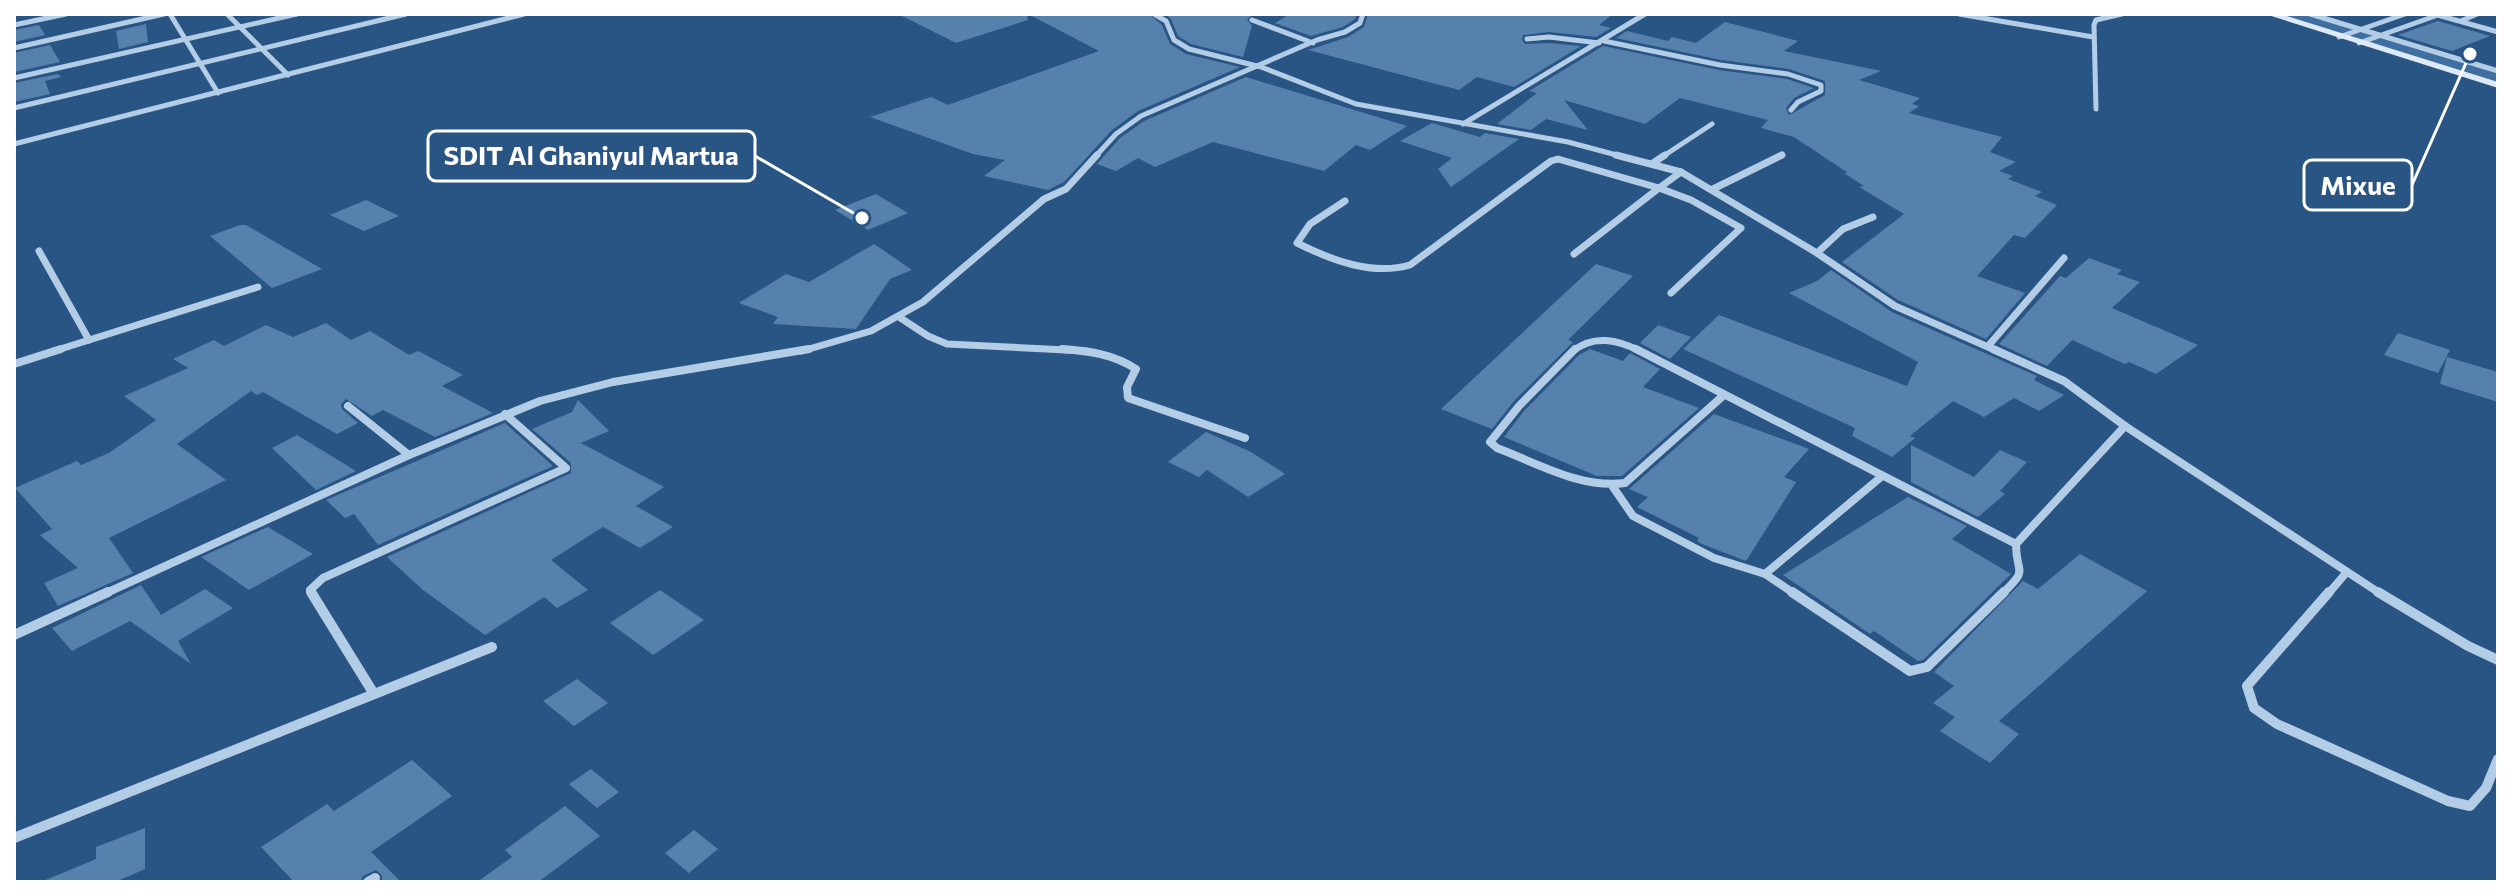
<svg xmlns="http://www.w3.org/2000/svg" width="2512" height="896" font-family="Commissioner,sans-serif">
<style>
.green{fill:#3e6fa0}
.building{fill:#5681ad}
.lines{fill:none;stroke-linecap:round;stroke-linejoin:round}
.minor-far3{stroke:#b3cde7;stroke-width:5}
.minor-far2{stroke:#b3cde7;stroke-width:7}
.minor-far1{stroke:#b3cde7;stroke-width:8}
.minor{stroke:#b3cde7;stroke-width:10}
.secondary{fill:#dde9f6;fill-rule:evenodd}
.leader{fill:none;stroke:#fff;stroke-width:3}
.callout-dot{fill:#fff;stroke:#295584;stroke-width:3}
.callout{fill:#295584;stroke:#fff;stroke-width:3}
.callout-label{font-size:26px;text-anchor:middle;font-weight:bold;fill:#fff}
</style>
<rect width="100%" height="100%" fill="#295584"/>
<polygon class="green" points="2270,14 2310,14 2498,71 2498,85"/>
<g class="building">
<polygon points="898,14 1027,14 1028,20 956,43"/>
<polygon points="1028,14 1149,14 1162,25 1170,44 1186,54 1240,67 1138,111 1112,130 1064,182 1048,190 984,176 1005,160 973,154 870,117 931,97 948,105 1099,51"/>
<polygon points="1165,14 1255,14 1247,19 1252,26 1243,57 1191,44 1178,36 1171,19"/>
<polygon points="1290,14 1357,14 1355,19 1343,27 1311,36 1275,23"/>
<polygon points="1368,14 1613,14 1599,25 1611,28 1596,37 1549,32 1523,35 1522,40 1525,44 1549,43 1581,46 1514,87 1477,77 1459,90 1308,50 1348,37 1364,27"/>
<polygon points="2438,21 2490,36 2452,51 2398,35"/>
<polygon points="1725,22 1798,41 1784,51 1881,71 1859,80 1920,98 1912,104 1919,106 1909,113 2002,137 1990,152 2016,162 1999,171 2013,176 2008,179 2042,192 2035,196 2057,205 2025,238 2014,235 1977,276 2025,293 1986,339 1898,300 1842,262 1904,214 1859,187 1864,186 1844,173 1848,173 1794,137 1761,128 1768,120 1680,98 1645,124 1564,100 1588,130 1546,119 1531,130 1497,124 1537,93 1529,91 1603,46 1719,70 1787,79 1814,88 1794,98 1786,108 1789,115 1825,95 1825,81 1789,69 1721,60 1616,38 1627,31 1668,41 1672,37 1696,43"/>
<polygon points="146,24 148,42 119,49 116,31"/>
<polygon points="39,25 45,35 14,42 14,30"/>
<polygon points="50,45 60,62 14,72 14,53"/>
<polygon points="58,74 61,77 45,81 50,94 14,102 14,83"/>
<polygon points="1246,77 1407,126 1370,150 1356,145 1324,171 1213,142 1155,167 1138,158 1116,171 1097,164 1120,138 1144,121"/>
<polygon points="1432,123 1480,137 1485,133 1519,139 1451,187 1438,169 1452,158 1400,141"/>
<polygon points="876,194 908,213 868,230 835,210"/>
<polygon points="366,200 399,216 364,231 330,215"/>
<polygon points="240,225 246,225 322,269 272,288 210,236"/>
<polygon points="874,244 912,270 890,279 856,329 773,324 778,317 739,303 786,274 809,282"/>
<polygon points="2089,258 2122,270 2117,274 2140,282 2112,308 2198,345 2156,374 2129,362 2125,364 2072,340 2047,366 1999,344 2060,276 2066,278"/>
<polygon points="1596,264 1633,276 1568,340 1573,342 1514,401 1492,429 1441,409"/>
<polygon points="1831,270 1892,312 2037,376 2034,380 2064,395 2039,411 2014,398 1984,417 1953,401 1910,436 1915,438 1892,457 1852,436 1855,428 1683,349 1719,315 1907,386 1918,362 1789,293 1817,281"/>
<polygon points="326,323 351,340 370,331 409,355 418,351 424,354 463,375 442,386 493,413 435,437 383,410 372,416 346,399 341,404 342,409 358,423 337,434 263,392 257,395 251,391 177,444 226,480 109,538 133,573 58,606 44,583 78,568 40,535 52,529 15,488 77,461 81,465 109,453 156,420 124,396 188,368 173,359 214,340 224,346 266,325 293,337"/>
<polygon points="1658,325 1691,337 1670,359 1640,343"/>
<polygon points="2398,333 2450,350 2438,373 2384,355"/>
<polygon points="1590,349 1623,361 1630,353 1660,369 1643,387 1699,408 1622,476 1597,476 1504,437 1524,411 1579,355"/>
<polygon points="2447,357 2498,372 2498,402 2440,384"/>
<polygon points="578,400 609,431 581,443 664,487 636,506 673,527 640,548 603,527 551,560 588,590 557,608 544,597 485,635 423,590 387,557 571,473 571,463 532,429 572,412"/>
<polygon points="1714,414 1809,449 1784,477 1796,482 1746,561 1702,544 1697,541 1699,538 1637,507 1648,497 1629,489"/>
<polygon points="505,423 553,466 378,545 354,514 345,518 326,500"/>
<polygon points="1206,432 1251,452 1285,474 1248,497 1207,470 1199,477 1168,462"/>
<polygon points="297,435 356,471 316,490 272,448"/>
<polygon points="1911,445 1974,477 2000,450 2027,462 2000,491 2005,494 1978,517 1911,482"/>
<polygon points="1908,497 1967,526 1952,539 2011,574 1923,660 1918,661 1874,631 1870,634 1783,575"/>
<polygon points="268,527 313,554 249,590 201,557"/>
<polygon points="2080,554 2147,591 1999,721 2019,734 1990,763 1940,731 1955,717 1933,703 1954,686 1934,672 2023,581 2038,589"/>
<polygon points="141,585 161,615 205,589 233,608 178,641 191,664 130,621 72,651 52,628"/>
<polygon points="660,590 704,620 653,655 610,623"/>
<polygon points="577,679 608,703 574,726 543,701"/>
<polygon points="412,760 452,796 371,852 401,882 382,882 382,875 376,870 363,876 360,882 294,882 261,847 327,804 334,811"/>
<polygon points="591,769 619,792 597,808 569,784"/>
<polygon points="565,806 600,836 538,882 477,882 512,857 505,850"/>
<polygon points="145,828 145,869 115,882 41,882 96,859 96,847"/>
<polygon points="694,830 718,849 689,873 665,853"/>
</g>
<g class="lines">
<g class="minor-far3">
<polyline points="170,14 218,93"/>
<polyline points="227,14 288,75"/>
<polyline points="1154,14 1166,21 1174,40 1189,49 1261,67 1356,104 1568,142 1624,157"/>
<polyline points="1959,14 2093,37"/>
<polyline points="2310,14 2498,71"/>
<polyline points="2434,14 2498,32"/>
<polyline points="1252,20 1313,43"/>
<polyline points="2461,21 2477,14"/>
<polyline points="14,25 66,14"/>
<polyline points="2339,37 2405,14"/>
<polyline points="1527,39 1549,37 1599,43"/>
<polyline points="1604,41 1720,65 1788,74 1821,85 1821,91 1798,102 1791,110"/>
<polyline points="2359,43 2438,15"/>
<polyline points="14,48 164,14"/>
<polyline points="14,78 297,14"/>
<polyline points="14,108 406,14"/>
<polyline points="2096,109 2094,25 2096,20 2122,14"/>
<polyline points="1463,124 1645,14"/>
<polyline points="14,144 524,14"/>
<polyline points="1095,157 1116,134 1141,116 1317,40 1345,32 1360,23 1363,14"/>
<polyline points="1662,157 1712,124"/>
<polyline points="1778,157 1782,155"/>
</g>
<g class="minor-far2">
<polyline points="1616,155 1681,172 1817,253 1895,306 1997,351"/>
<polyline points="1653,163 1665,155"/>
<polyline points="1659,188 1691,200 1741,228 1671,293"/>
<polyline points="1659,188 1681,172"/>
<polyline points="1713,189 1782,155"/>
<path d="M1345,201L1310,224L1297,243C1331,260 1372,276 1410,265L1551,161L1558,159L1659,188L1574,254"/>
<polyline points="39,251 89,340"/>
<polyline points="1817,253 1843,229 1873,217"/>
<polyline points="899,317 928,336 947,344 1086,351"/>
<polyline points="1989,345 2064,258"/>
<polyline points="54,351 258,287"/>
<polyline points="802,351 871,331 923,302 1044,199 1066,189 1097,155"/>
<path d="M1573,351C1594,334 1618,340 1640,351"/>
</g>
<g class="minor-far1">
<path d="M1062,349C1089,351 1113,354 1136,369L1127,387L1128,398L1245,438"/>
<path d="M1575,349L1519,406L1490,442L1497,448C1537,463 1581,489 1625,483L1724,395"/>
<polyline points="1636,349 2016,544"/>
<polyline points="1993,349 2064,381 2125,426 2381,594"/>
<polyline points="14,364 61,349"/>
<polyline points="348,406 409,455"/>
<polyline points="1613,487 1633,516 1714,558 1765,574"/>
<polyline points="104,594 409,455 540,401 613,382 809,349"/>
<polyline points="312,594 310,590 323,578 566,468 505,414"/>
<polyline points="1795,594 1765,574 1881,477"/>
<path d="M2002,594C2030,567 2016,576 2016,544L2125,426"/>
<polyline points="2328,594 2346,573"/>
</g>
<g class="minor">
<polyline points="311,592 374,694"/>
<polyline points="1792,592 1910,671 1927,667 2004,592"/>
<polyline points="2329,592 2247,686 2254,708 2277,724 2448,801 2470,806 2486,788 2498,759"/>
<polyline points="2378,592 2468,646 2498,660"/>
<polyline points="14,635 108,592"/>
<polyline points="14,838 492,647"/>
<polyline points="368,882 375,878"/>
</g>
<polygon class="secondary" points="2265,14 2280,14 2498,82 2498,88"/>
</g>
<path class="leader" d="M862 218L755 156M2470 54L2412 185"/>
<g class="callout-dot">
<circle cx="862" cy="218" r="8"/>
<circle cx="2470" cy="54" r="8"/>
</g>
<g class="callout">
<rect x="428" y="131" width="327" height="50" rx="8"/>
<rect x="2304" y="160" width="108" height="50" rx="8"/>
</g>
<g class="callout-label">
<text x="591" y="165">SDIT Al Ghaniyul Martua</text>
<text x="2358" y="195">Mixue</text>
</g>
<rect width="2512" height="896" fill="none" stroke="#ffffff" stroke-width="32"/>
</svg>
